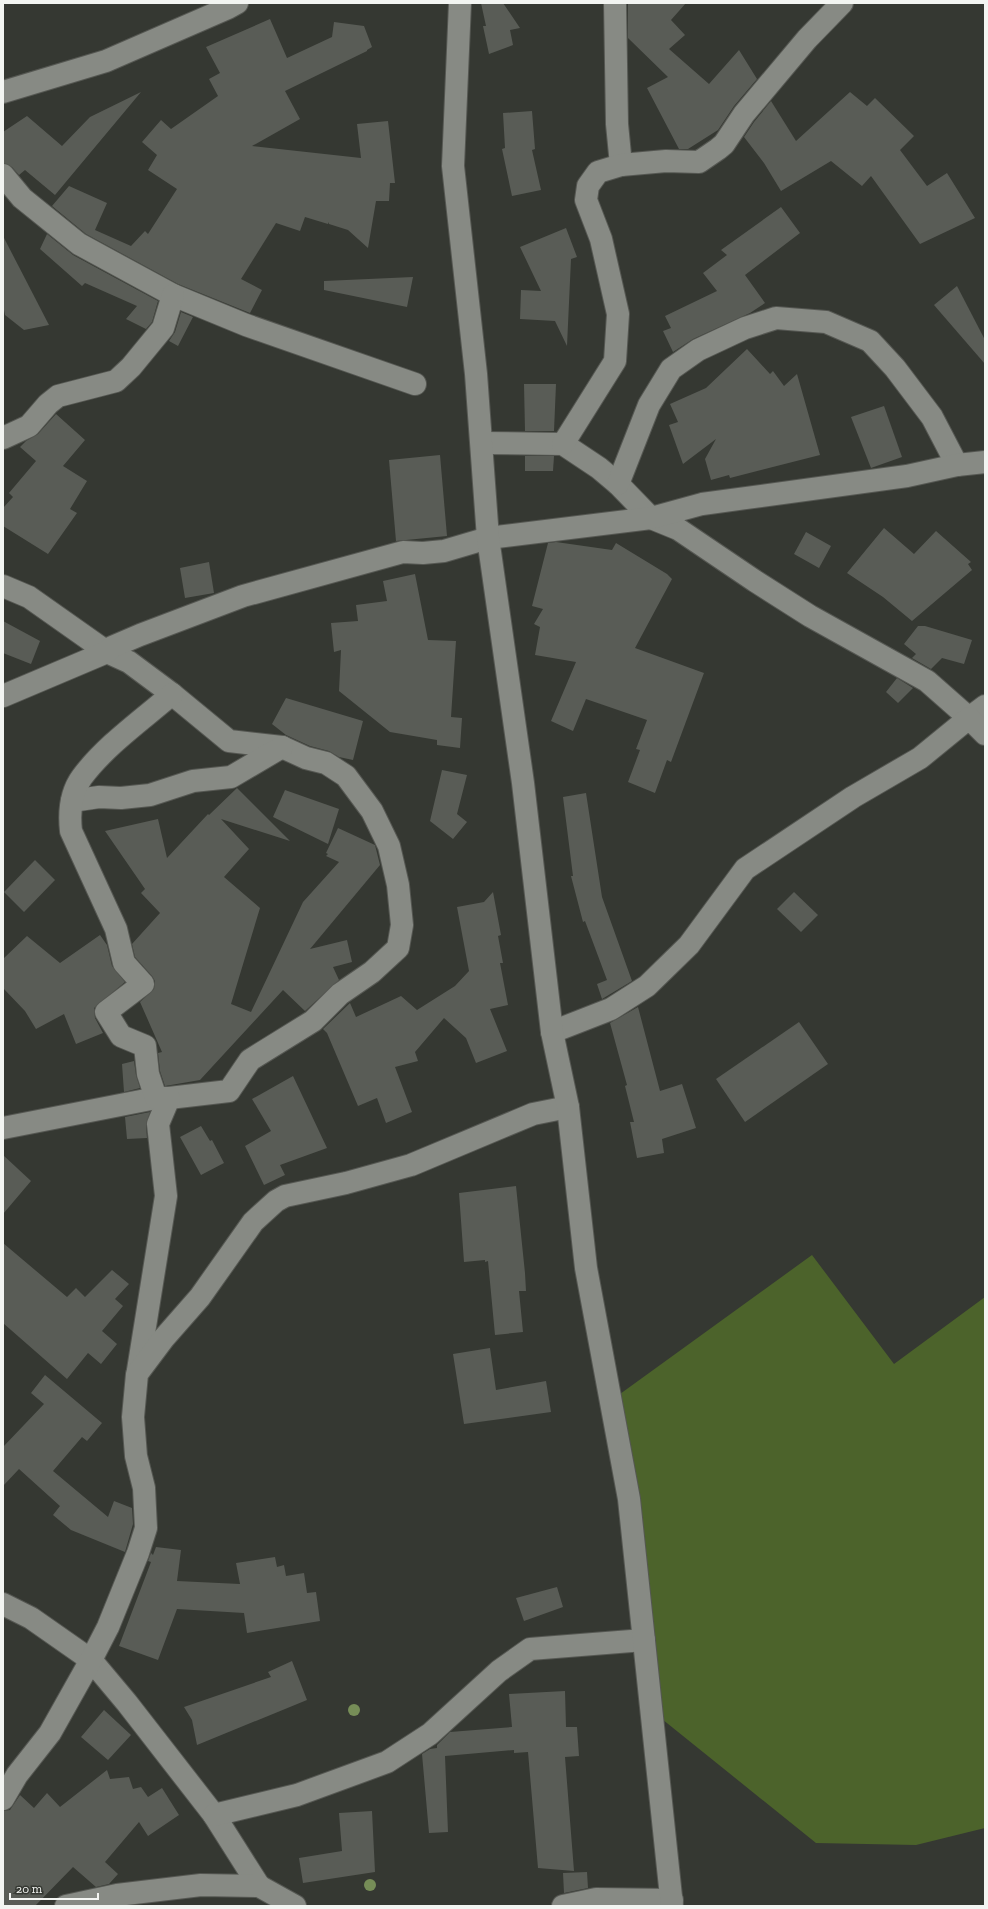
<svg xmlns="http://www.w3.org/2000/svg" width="988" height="1909" font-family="'Zilla Slab',serif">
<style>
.green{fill:#4c632b}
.building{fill:#595c56}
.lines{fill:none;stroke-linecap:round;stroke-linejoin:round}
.minor-casing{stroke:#555752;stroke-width:24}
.tertiary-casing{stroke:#555752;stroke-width:24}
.minor{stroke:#878a84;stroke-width:22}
.tertiary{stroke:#878a84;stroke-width:22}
.tree{fill:#768d57}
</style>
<rect width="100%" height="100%" fill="#353832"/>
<polygon class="green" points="812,1255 894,1364 985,1297 985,1828 916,1845 816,1843 647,1707 620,1394"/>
<g class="building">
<polygon points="481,3 503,3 520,28 510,30 513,45 489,54 483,26 486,26"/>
<polygon points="628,3 686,3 671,20 685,35 669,49 709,84 739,50 757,79 734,106 718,130 688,149 679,149 647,88 668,77 628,38"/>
<polygon points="270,19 287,58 332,37 334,22 364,26 372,47 367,50 367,51 285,91 300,119 252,146 361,158 357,124 388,121 395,183 390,183 389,201 376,201 368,248 348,230 329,224 328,222 328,224 305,217 300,231 276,223 241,279 262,290 250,313 178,284 86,234 52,206 69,186 107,203 95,230 131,246 145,231 148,234 177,189 148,170 157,155 142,142 161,120 171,129 218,96 209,79 220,73 206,47"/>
<polygon points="141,92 55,195 25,170 19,175 12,167 3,163 3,132 27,116 62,146 90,117"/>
<polygon points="850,92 867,106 875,98 914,136 900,150 927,186 947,173 975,218 920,244 871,176 862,186 831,161 781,191 764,163 744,137 754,122 771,101 796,141"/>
<polygon points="532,111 535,149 532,150 541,190 512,196 502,149 505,148 503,113"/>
<polygon points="781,207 800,233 745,275 765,303 750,313 693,339 673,352 663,331 671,328 665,316 717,291 703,273 727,255 721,250"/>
<polygon points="566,228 577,257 571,259 567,346 555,321 520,319 521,290 541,291 520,247"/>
<polygon points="47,234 73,255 158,301 152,322 146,329 126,319 137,306 85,283 82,286 40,249"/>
<polygon points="3,236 49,325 24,330 5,315 3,305"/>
<polygon points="413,277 407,307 324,290 324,281"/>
<polygon points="957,286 985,340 985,364 934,305"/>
<polygon points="181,312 193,317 178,346 169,341 175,332"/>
<polygon points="747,349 770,374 773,371 784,386 797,374 820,455 730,478 729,475 711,480 705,459 716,439 683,464 669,425 678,422 670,404 706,388"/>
<polygon points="524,384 556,384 554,431 525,431"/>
<polygon points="884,406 902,457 871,468 851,417"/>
<polygon points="56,414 85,440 63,466 87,481 70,509 77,513 48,554 3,526 3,508 13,497 9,493 36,461 20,447 26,441 38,434"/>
<polygon points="440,455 447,536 396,541 389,460"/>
<polygon points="525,456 554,456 553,471 525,471"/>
<polygon points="884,528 914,554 936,531 971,562 968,564 972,570 912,621 883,597 847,573"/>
<polygon points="806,532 831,546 819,568 794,554"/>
<polygon points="556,542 612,550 616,543 667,574 672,579 635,648 704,673 671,762 667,760 655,793 628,782 640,750 636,749 647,720 586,699 573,731 551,721 576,662 535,655 540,627 534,624 543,609 532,606 548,543"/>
<polygon points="209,562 214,593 185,598 180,568"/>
<polygon points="415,574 428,640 456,641 451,717 462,718 460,748 437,745 437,740 390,732 339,691 341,650 334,652 331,623 358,621 356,605 387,601 383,581"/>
<polygon points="3,621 40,641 31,664 3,653"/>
<polygon points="918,626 925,626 972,640 964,664 942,658 931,669 912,658 916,654 904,644"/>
<polygon points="897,678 913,688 898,703 886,692"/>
<polygon points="286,698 363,721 353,760 339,757 329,751 310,746 286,735 272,724"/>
<polygon points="442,770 467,775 457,814 467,822 453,839 430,821"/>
<polygon points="237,788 290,841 221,819 249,849 224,877 260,908 231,1004 251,1012 303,902 339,862 326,856 328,854 326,853 338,828 375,845 380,865 310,949 347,940 352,962 333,967 339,980 305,1011 283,990 200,1080 165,1086 160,1071 158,1053 162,1052 140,1002 154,989 155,981 152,976 135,957 132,944 160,913 141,893 145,889 105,831 158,819 167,858 208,814 209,815"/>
<polygon points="285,790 339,809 328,844 273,817"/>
<polygon points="586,793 602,897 632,981 602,999 597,984 607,980 585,921 583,922 571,876 573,876 563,797"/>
<polygon points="35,860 55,880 24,912 4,892"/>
<polygon points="493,892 501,935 498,936 503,963 500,963 508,1005 490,1009 507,1051 476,1063 466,1038 444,1018 415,1052 418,1061 395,1067 412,1112 386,1123 377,1098 358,1106 327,1033 323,1029 350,1003 356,1017 401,996 417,1010 455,986 469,971 457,907 484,902"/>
<polygon points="794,892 818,915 801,932 777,909"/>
<polygon points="100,935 107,945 112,966 125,982 94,1008 95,1018 103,1033 76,1044 64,1014 36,1029 25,1011 3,988 3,959 27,936 60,963"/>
<polygon points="638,1007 660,1091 682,1084 696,1128 662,1139 664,1153 637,1158 630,1122 634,1122 625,1086 627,1085 610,1023"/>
<polygon points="799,1022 828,1064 745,1122 716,1079"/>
<polygon points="134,1061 136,1075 140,1088 124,1092 122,1064"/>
<polygon points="293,1076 327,1148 280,1165 285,1175 264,1185 245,1146 271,1131 252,1099"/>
<polygon points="150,1112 146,1125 147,1138 127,1139 125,1117"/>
<polygon points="201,1126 210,1141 212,1140 224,1163 201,1175 180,1137"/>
<polygon points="3,1155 31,1181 3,1214"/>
<polygon points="516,1186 525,1273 526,1291 519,1291 523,1332 495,1335 488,1261 485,1262 485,1260 464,1262 459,1193"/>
<polygon points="3,1243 67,1297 76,1288 85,1297 112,1270 129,1284 115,1299 123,1306 102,1331 117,1344 101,1364 88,1353 67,1379 3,1323"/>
<polygon points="490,1348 496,1390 546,1381 551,1412 464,1424 453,1354"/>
<polygon points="45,1375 102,1423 87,1441 82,1437 53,1471 108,1517 114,1501 132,1508 133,1524 125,1552 71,1530 53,1515 60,1506 19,1469 3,1486 3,1447 44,1404 31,1393"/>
<polygon points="156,1547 181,1550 177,1581 240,1584 236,1563 275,1557 277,1567 284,1565 286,1576 304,1573 307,1593 316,1592 320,1621 247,1633 244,1613 177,1609 158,1660 119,1646 151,1562 148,1561 151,1553 153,1555"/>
<polygon points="557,1587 563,1607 524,1621 516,1598"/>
<polygon points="292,1661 307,1700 197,1745 192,1720 184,1707 271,1677 268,1672"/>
<polygon points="565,1691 566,1727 577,1727 579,1756 565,1757 574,1871 538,1868 528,1752 514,1753 514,1750 445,1756 448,1832 429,1833 422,1754 430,1749 437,1748 437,1745 450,1732 512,1727 509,1694"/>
<polygon points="104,1710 131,1735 108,1760 81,1737"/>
<polygon points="107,1770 110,1779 129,1777 133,1789 141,1787 148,1797 162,1788 179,1815 148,1836 139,1822 105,1862 118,1874 109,1884 96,1887 73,1867 35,1906 3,1906 3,1811 10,1810 20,1795 34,1808 47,1793 60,1807"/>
<polygon points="372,1811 375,1872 303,1883 299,1858 342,1851 339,1813"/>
<polygon points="587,1872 588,1888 564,1893 563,1873"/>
</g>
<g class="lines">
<defs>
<g id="minor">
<polyline points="615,3 617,124 621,165"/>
<polyline points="3,92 106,61 228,8 237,3"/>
<polyline points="3,175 22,198 79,244 173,295 246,325 415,384"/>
<polyline points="3,438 29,426 48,404 58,396 116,381 131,367 163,328 173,295"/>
<polyline points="482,443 563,444 599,468 618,484 651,518 678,529 755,581 810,616 927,681 969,718 985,706"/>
<polyline points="563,444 615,361 618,314 601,239 586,200 588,186 598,172 621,165 666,161 699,162 718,149 724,144 744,114 807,39 842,3"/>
<polyline points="618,484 649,405 671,369 698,350 745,328 776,318 826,322 870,341 895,368 932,417 957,465"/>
<polyline points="3,586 29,597 107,652 129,662 172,694 229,741 282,747 306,758 326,763 346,776 372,811 389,846 398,885 402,925 398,948 372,972 340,994 313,1021 250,1060 229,1091 169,1098"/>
<polyline points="3,696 107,652 112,647 140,635 243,596 403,552 423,553 444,551 488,538 651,518 702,504 907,476 957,465 985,462"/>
<polyline points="72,801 99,797 121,798 150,795 193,781 231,777 282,747"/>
<polyline points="552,1032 611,1009 647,986 689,945 745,869 853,797 920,758 969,718 985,734"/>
<polyline points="3,1128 156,1098"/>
<path d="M138,1370L166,1196L158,1124L169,1098H156L148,1074L145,1046L121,1036L106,1012L143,984L124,963L116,929L71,831C69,813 71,792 82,777C106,745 142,720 172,694"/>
<polyline points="3,1604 31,1618 91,1660 127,1703 214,1815 259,1886"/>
<polyline points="3,1799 17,1775 50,1733 91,1660 108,1627 138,1553 146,1528 144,1488 136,1456 133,1417 137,1374 164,1338 200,1297 253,1222 276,1201 285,1196 346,1183 411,1165 533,1114 568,1107"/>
<polyline points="214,1815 297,1795 387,1762 430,1734 499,1671 530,1649 644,1640"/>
<polyline points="66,1906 117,1895 201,1885 259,1886 295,1906"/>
<polyline points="563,1906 596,1899 672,1900"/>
</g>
<polyline id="tertiary" points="460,3 453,166 476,374 488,538 523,783 552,1032 568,1107 586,1268 629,1499 672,1906"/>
</defs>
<use href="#minor" class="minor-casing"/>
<use href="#tertiary" class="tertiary-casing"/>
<use href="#minor" class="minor"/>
<use href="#tertiary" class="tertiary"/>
</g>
<g class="tree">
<circle cx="354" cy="1710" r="6"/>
<circle cx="370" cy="1885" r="6"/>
</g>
<rect width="988" height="1909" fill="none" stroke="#f3f5f2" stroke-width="8"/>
<path d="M10 1893v6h88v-6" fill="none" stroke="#f3f5f2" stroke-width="2"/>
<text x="16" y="1893" font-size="12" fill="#f3f5f2" stroke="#353832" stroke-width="3" paint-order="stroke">20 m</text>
</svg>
